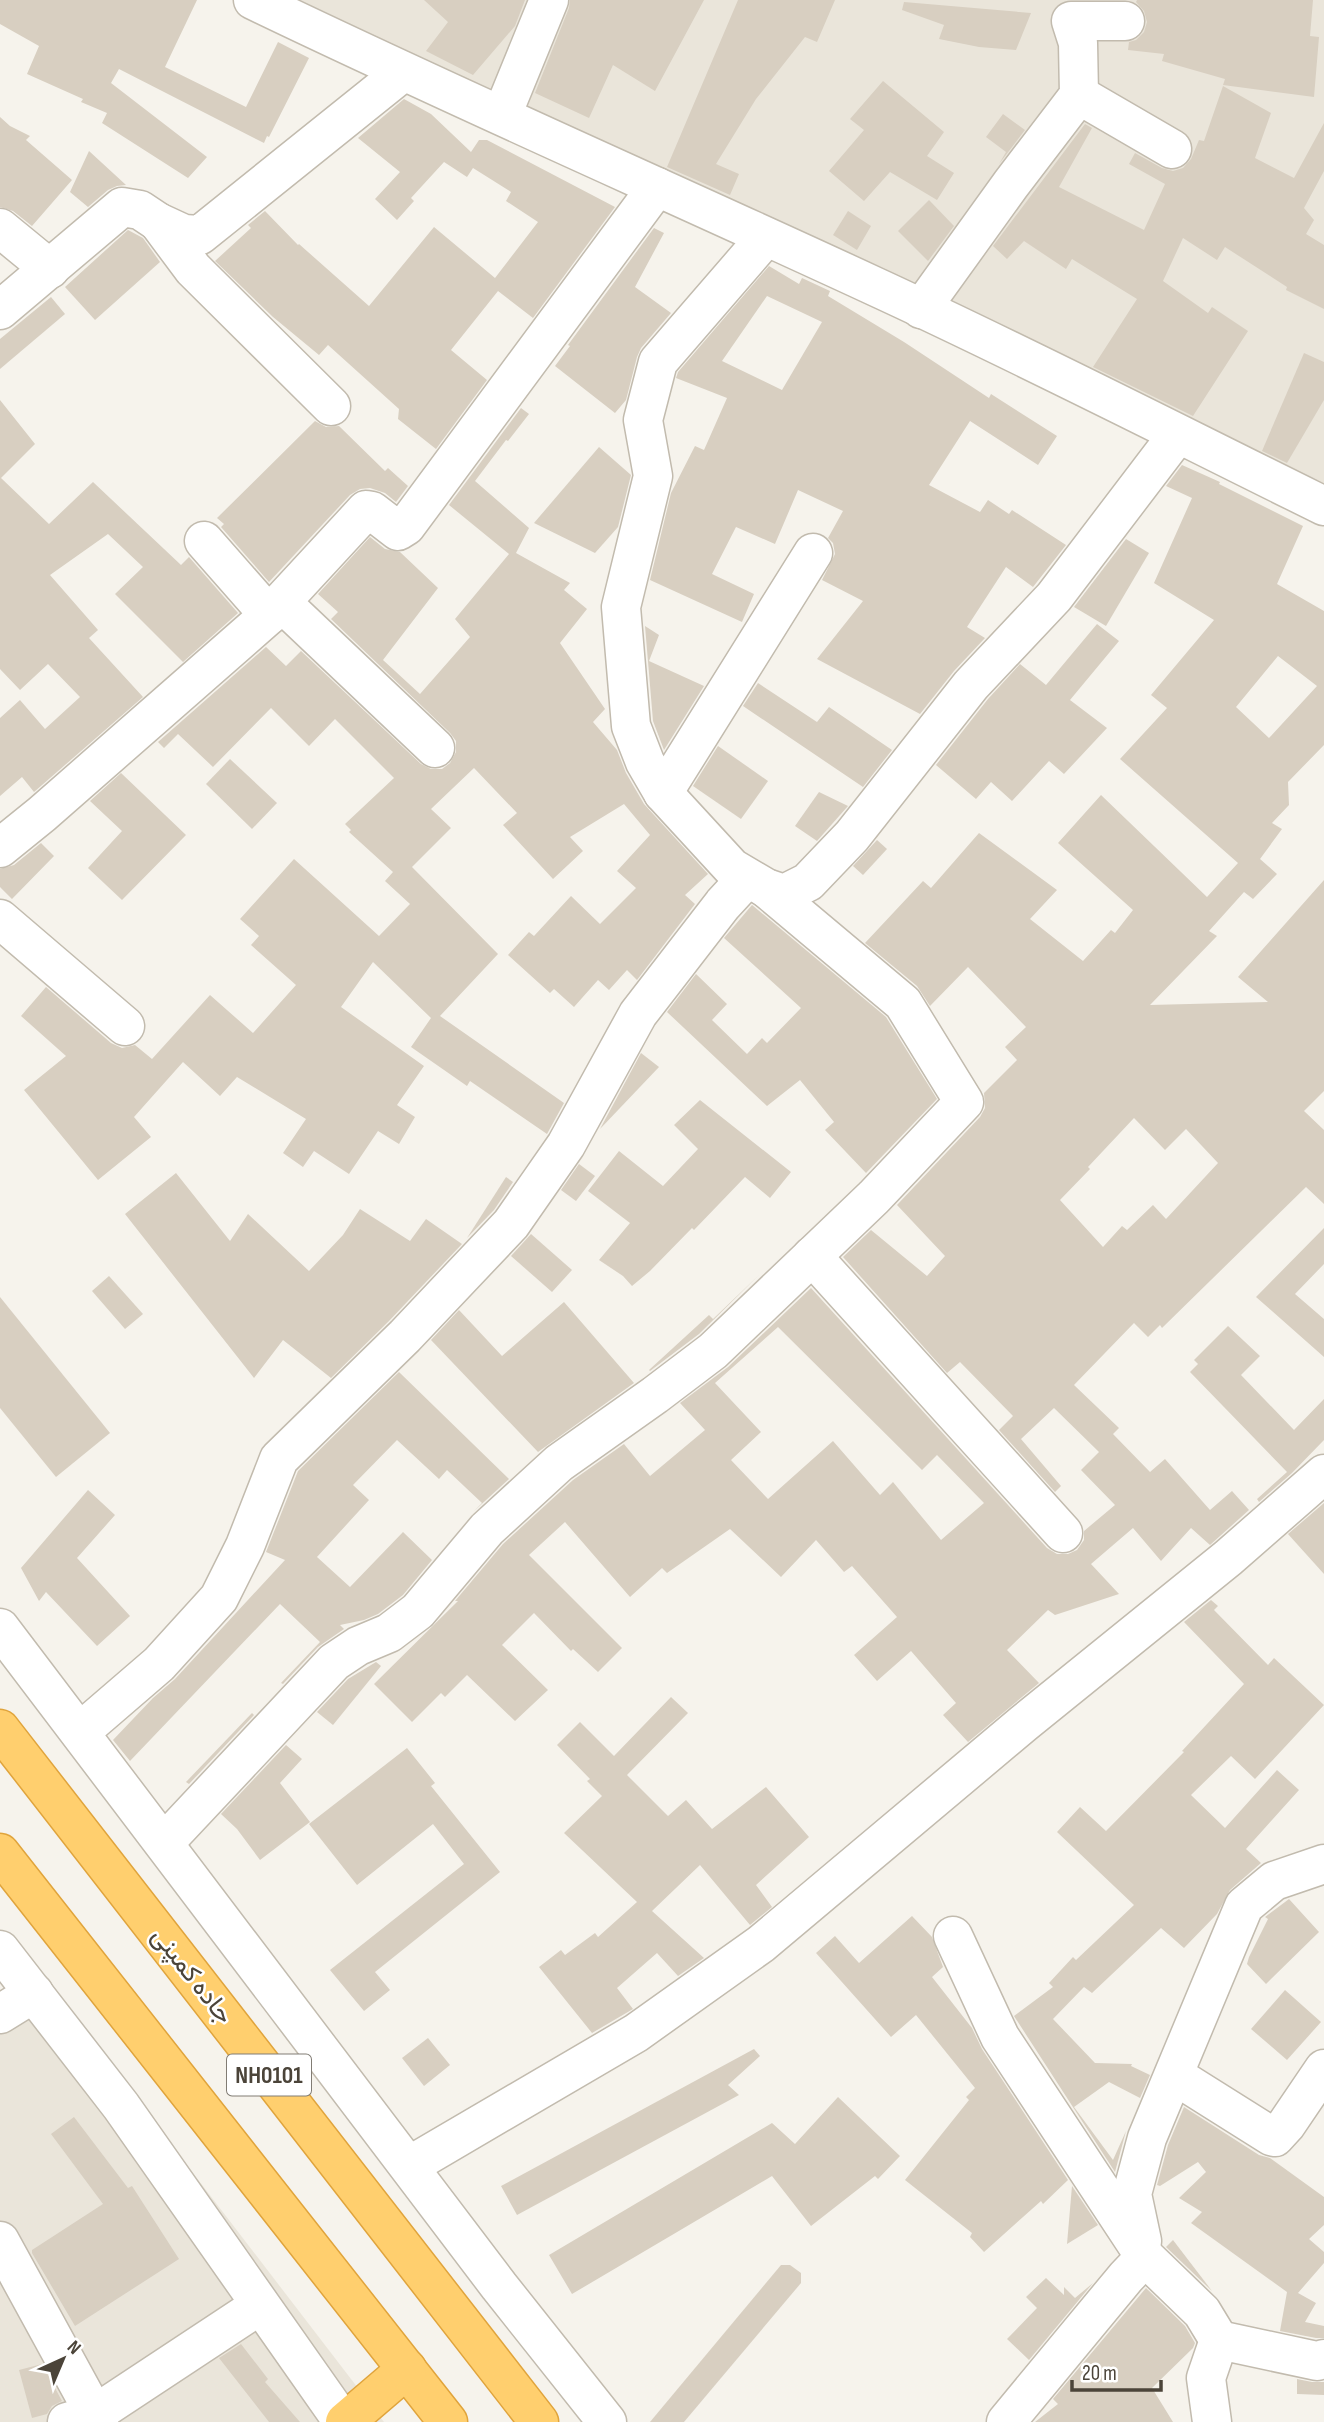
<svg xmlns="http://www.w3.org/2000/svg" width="1324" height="2422" font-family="'Sofia Sans Condensed',Vazirmatn,sans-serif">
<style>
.residential{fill:#eae5da}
.building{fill:#d8cfc1;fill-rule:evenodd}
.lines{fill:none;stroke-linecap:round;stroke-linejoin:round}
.minor-casing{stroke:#c2bbae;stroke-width:41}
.highway-casing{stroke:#e0a43c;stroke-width:41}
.minor{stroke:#fff;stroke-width:38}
.highway{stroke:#ffcf6e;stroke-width:38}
.labels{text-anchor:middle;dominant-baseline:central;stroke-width:5;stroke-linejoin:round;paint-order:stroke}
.shield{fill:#fff;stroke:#817c74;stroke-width:2}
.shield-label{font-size:24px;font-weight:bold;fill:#4b4439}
.street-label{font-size:26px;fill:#4b4439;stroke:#fff}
</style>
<rect width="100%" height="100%" fill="#f6f3ec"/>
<g class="residential">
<polygon points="254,0 1324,0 1324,503"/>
<polygon points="61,2001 384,2422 0,2422 0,2030"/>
</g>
<g class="building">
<polygon points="0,0 197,0 165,67 246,107 278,42 309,58 269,137 267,136 264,143 119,69 111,83 207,157 188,178 102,123 107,113 81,102 83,99 27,74 39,46 0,24"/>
<polygon points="424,0 525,0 515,26 473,75 426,51 448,22"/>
<polygon points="570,0 704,0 655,91 613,65 589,118 535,93 569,8"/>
<polygon points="738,0 835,0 817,42 805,37 756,99 716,164 739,174 730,195 667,167"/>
<polygon points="1137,0 1313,0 1310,36 1319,37 1314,97 1223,85 1225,79 1162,61 1164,54 1128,50 1129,42 1136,40 1144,32 1147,22 1144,11 1136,2"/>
<polygon points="904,2 1031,13 1016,50 979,47 939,39 944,25 902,10"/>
<polygon points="883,81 944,132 927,156 954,173 937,200 890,172 864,201 829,171 864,130 850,119"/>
<polygon points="1223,86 1271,113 1255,158 1294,178 1324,123 1324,171 1304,208 1314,220 1306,234 1324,245 1324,309 1286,290 1287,287 1225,247 1217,260 1183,238 1163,281 1208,313 1212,307 1248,331 1193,416 1093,367 1137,299 1072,259 1066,269 1024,241 1007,259 993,246 1085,124 1092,128 1059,187 1144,230 1165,184 1129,164 1135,153 1162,168 1173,171 1183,168 1191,159 1199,140 1204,141"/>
<polygon points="404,99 431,114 471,152 479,140 487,140 615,207 533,318 498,291 451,350 487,380 436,449 398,419 399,409 328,345 319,355 273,317 215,261 251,228 248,225 265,211 298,245 299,244 369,306 434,227 495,278 538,222 506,201 511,192 473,168 467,177 444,162 411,198 414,201 397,220 375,199 400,172 358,138"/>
<polygon points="1003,114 1025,130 999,164 1006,152 986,137"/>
<polygon points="0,117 10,126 30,136 26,140 72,180 32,226 13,211 0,207"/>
<polygon points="89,151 126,185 117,186 108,190 88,207 70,192"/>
<polygon points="929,200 954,226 928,261 898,231"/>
<polygon points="848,211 871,226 857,250 833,235"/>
<polygon points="654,228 664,233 635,287 671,313 641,348 637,357 626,400 615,413 555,366 570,346 568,345"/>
<polygon points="128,230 143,238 160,262 95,320 65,287"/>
<path d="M769,266L799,284L802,278L830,291L828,296L904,342L989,398L991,394L1057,436L1038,465L970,421L929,485L980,512L988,500L1009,514L1012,510L1066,545L1033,587L1006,567L967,627L985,638L954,671L920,714L817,659L863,601L822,580L835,554L833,543L828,538L843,511L798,490L775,544L736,527L712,574L754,594L742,622L650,580L671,493L695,446L704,450L727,398L676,378L678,372ZM767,296L822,322L782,390L722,361Z"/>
<polygon points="51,297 65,314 0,369 0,339"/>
<polygon points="1304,353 1324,362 1324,400 1287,463 1262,451"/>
<polygon points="0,400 35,444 1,478 49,524 93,482 181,565 189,557 238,613 183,662 115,594 143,567 108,534 50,575 98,630 89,638 143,697 34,792 22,777 0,796 0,718 20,700 45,729 80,697 48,664 20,690 0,669"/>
<polygon points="521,408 529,414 508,441 506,440 475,481 529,528 516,553 570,583 564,590 587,609 560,643 605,709 593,722 617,750 626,773 644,804 708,874 685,895 695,904 637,980 627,970 609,990 598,980 574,1007 554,989 550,993 508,955 529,932 534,936 571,896 600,924 636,888 617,871 650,835 624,804 570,837 583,851 553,879 503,825 517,813 474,768 431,809 451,828 412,867 498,954 440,1016 564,1103 547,1134 470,1081 467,1086 411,1047 431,1018 373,962 341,1007 424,1066 397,1105 415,1117 399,1144 378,1131 349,1174 314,1151 303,1167 283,1153 306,1119 237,1077 220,1096 183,1062 134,1117 151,1137 98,1180 24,1090 66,1056 21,1016 46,987 111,1043 122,1048 135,1045 152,1059 210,995 253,1033 296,985 251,945 259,936 240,919 294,859 379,936 410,904 385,881 393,872 349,832 351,830 345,824 394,778 335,719 309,746 271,708 213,767 178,734 164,748 158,742 266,647 286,666 301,651 421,764 431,769 442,769 450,763 456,752 456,741 450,733 331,619 338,612 318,594 370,537 385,549 400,552 438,588 383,660 420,694 470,637 455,619 509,554 449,505"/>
<polygon points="315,421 326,427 339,426 385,471 388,468 408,486 396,502 385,493 370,488 360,489 350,495 269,582 221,527 224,524 217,518"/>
<polygon points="599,447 631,475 618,527 595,553 534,523"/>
<path d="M1182,465L1220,482L1219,484L1303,526L1277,584L1324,611V745L1288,782L1289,805L1272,823L1282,829L1260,859L1277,874L1253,899L1244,892L1209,931L1217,936L1150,1005L1268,1002L1238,977L1324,880V1091L1304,1111L1324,1130V1204L1306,1187L1162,1328L1160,1325L1148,1337L1134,1323L1074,1385L1119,1428L1113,1434L1150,1472L1165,1459L1210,1510L1232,1491L1249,1510L1210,1545L1191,1528L1161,1561L1133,1528L1091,1564L1119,1594L1055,1615L1048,1610L1007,1650L1039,1683L968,1742L943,1715L956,1703L911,1651L877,1681L854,1655L897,1617L852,1566L844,1572L816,1540L781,1577L730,1529L667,1573L662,1568L630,1597L565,1522L529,1555L622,1648L598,1672L573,1649L571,1651L534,1613L502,1645L548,1690L515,1721L467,1675L445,1697L441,1693L412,1722L374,1684L458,1601H455L503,1544L573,1480L624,1444L650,1476L705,1430L680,1403L728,1367L811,1288L1047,1548L1057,1554H1068L1077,1550L1084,1540V1531L1115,1505L1081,1470L1099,1452L1054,1408L1021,1439L1061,1486L1055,1492L999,1430L1013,1416L960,1362L947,1373L843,1257L871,1230L927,1276L945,1256L897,1205L980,1117L985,1108L984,1093L1017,1060L1005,1047L1026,1027L968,967L930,1006L917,986L865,943L923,881L931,888L979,833L1057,890L1030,919L1083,961L1111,930L1115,933L1133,910L1058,843L1101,795L1207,897L1238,863L1120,759L1167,708L1151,695L1214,620L1154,583L1192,498L1166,486ZM1278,656L1317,686L1269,738L1236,707ZM1134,1118L1165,1150L1186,1129L1218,1163L1166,1219L1153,1205L1127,1230L1122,1226L1103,1247L1060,1200L1090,1169L1088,1167ZM778,1327L922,1470L937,1455L984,1503L941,1540L893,1482L880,1495L833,1441L768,1499L731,1460L761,1432L715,1383Z"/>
<polygon points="1126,539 1149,553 1106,626 1074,607"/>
<polygon points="1097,624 1119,641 1070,700 1107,728 1064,774 1049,761 1012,801 991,782 976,799 936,765 988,699 1020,664 1046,685"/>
<polygon points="645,626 659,635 649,661 704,686 664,750 653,721"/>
<polygon points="758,683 817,722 829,707 892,750 863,787 743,706"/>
<polygon points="718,746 768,781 741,819 693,786"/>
<polygon points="230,759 277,803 252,829 206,784"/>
<polygon points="121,773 186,835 122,900 88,868 122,831 90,801"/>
<polygon points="819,792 848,806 817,841 795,826"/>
<polygon points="877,840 887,849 863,875 853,866"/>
<polygon points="41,843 54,856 12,899 0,887 0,869 14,865"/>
<polygon points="752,905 886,1017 937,1099 866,1173 825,1130 834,1122 800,1080 767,1106 667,1012 696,974 727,1004 712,1020 747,1054 762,1038 767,1043 801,1008 724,938"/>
<polygon points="641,1053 659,1067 600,1129"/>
<polygon points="700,1100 791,1172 770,1198 745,1177 694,1230 692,1228 650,1271 632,1286 623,1276 599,1260 630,1223 588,1191 619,1151 663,1186 698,1149 674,1125"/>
<polygon points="579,1164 595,1176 576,1201 561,1190"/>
<polygon points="176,1173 230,1241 248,1214 309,1271 343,1235 360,1209 410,1241 426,1219 462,1244 389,1321 331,1378 283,1340 254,1378 125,1214"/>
<polygon points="506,1177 513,1182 494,1210 467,1238"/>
<polygon points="1324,1228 1324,1264 1295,1294 1324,1319 1324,1357 1256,1297"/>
<polygon points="531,1234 572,1270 552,1292 511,1256"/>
<polygon points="760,1274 699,1334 650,1371 649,1370 709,1315 713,1319"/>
<polygon points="109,1276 143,1314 125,1329 92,1291"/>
<polygon points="0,1297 110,1433 56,1477 0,1408"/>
<polygon points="564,1302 634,1383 538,1452 431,1340 459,1310 502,1356"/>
<polygon points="1228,1326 1260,1356 1241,1375 1294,1430 1324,1399 1324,1440 1292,1473 1259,1502 1257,1499 1287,1472 1190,1372 1198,1364 1194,1360"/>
<polygon points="399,1372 509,1479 473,1512 482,1503 447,1470 439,1479 397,1440 353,1485 369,1500 317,1557 350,1587 403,1532 432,1560 403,1595 378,1614 364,1620 340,1625 344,1629 318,1647 283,1684 281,1683 320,1642 280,1604 130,1761 113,1740 153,1698 175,1679 285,1560 266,1552 298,1471"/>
<polygon points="88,1490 115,1515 77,1558 130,1616 97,1646 46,1592 39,1601 21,1568"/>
<polygon points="1324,1503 1324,1574 1288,1534"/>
<polygon points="1211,1600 1218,1606 1214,1610 1268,1665 1274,1658 1324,1705 1255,1779 1231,1756 1191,1795 1225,1828 1277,1770 1299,1790 1246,1849 1261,1863 1230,1890 1217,1914 1184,1948 1161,1928 1092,1993 1084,1987 1053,2019 1095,2063 1132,2064 1131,2066 1150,2075 1140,2098 1109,2082 1074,2107 1113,2160 1126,2131 1115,2172 1014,2016 1053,1987 1049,1983 1073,1957 1076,1960 1134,1905 1057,1832 1080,1807 1106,1831 1184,1752 1182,1751 1244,1684 1184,1622"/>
<polygon points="376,1662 381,1666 333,1725 317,1712 348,1679"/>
<polygon points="671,1697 688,1713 627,1775 668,1816 686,1800 712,1829 766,1787 809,1837 756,1885 772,1907 750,1925 700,1865 652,1911 704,1958 678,1976 657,1953 617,1988 633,2009 592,2033 539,1967 561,1950 565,1955 595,1933 598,1937 637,1902 564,1833 602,1796 587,1781 590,1779 557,1745 580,1722 614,1756"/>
<polygon points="252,1713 254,1715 189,1784 186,1782"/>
<polygon points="286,1745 302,1759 280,1783 310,1822 260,1860 237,1829 221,1814"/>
<polygon points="407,1748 435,1783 431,1786 500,1872 375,1972 390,1990 364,2011 330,1970 464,1864 433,1824 357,1885 309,1824"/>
<polygon points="1289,1899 1319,1932 1266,1984 1247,1964 1249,1957 1268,1919 1265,1917"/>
<polygon points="912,1916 932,1937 943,1967 932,1977 972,2028 982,2049 1068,2180 1043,2204 1041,2201 984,2252 970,2237 972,2233 905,2180 969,2100 966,2097 975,2088 916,2015 891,2037 816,1953 835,1936 859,1963"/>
<polygon points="1285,1990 1321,2022 1287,2060 1251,2029"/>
<polygon points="428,2038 450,2065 424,2086 402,2058"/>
<polygon points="754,2049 760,2056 728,2085 739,2095 517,2215 501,2186"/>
<polygon points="838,2097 900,2156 878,2179 875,2176 811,2226 772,2176 572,2294 549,2255 772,2123 795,2144"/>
<polygon points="1184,2107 1259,2155 1270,2158 1324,2197 1324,2225 1309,2239 1324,2252 1324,2263 1298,2293 1316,2303 1305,2322 1324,2326 1324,2338 1316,2338 1280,2331 1287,2292 1191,2223 1202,2212 1179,2198 1206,2172 1198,2162 1160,2186 1157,2185 1168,2145"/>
<polygon points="74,2117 128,2188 132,2186 179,2259 75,2326 32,2253 32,2250 103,2204 51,2134"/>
<polygon points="1072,2186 1098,2225 1067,2244"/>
<polygon points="1173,2240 1212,2291 1166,2247"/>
<polygon points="781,2265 790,2265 801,2273 801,2283 684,2422 650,2422"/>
<polygon points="1046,2278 1064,2295 1064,2287 1075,2298 1093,2283 1029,2360 1007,2339 1037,2308 1026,2297"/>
<polygon points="1146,2288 1185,2326 1195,2343 1193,2348 1152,2388 1173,2422 1035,2422 1058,2404 1053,2399"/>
<polygon points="241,2344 268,2379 265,2382 300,2422 269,2422 219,2358"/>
<polygon points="42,2364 62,2401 52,2406 47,2414 32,2418 19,2370"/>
<polygon points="1297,2379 1312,2382 1324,2382 1324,2395 1297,2394"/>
</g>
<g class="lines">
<defs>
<g id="minor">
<path d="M253,0C458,99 667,190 874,286C1026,356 1174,432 1324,506"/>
<polyline points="1079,95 1172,149"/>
<polyline points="502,115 549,0"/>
<polyline points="158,222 193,269 331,406"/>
<polyline points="0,228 50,269"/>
<polyline points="766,237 658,362 643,420 653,476 621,607 631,726 645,762 663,793 732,868 766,888 784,894 808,882 852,836 971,685 1054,597 1178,434"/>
<polyline points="921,309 1011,184 1079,95 1078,43 1071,21 1125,21"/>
<polyline points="0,310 122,207 140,210 158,222 184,234 200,235 403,72"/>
<polyline points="204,541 269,615"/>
<polyline points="281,602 435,748"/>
<polyline points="663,793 813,553"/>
<polyline points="0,848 42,814 269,615 366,510 372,511 398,531 406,526 657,187"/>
<polyline points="0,919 125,1026"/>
<polyline points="812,1256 1063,1533"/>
<polyline points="0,1628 499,2286 607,2422"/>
<polyline points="80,1732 159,1664 219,1598 245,1546 279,1459 405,1336 511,1224 566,1145 638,1014 723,904 747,878"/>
<polyline points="164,1843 334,1662 358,1646 389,1633 418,1611 487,1529 559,1463 655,1395 713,1351 874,1197 964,1102 903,1003 766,888"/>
<polyline points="953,1936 1000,2037 1145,2257 1202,2312 1219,2340 1317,2361 1324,2359"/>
<polyline points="0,1950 121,2106 343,2422"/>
<polyline points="0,2014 34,1993"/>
<polyline points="1174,2075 1271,2136 1275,2137 1286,2125 1324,2069"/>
<polyline points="409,2166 636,2033 761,1944 1024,1723 1228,1558 1324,1474"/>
<polyline points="0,2241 99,2422"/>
<polyline points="1142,2241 1132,2194 1147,2138 1244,1906 1274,1881 1324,1864"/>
<polyline points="67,2422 95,2414 260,2305"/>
<polyline points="1006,2422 1126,2277 1145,2257"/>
<polyline points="1212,2422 1206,2378 1219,2340"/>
</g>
<g id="highway">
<polyline points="0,1729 539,2422"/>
<polyline points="0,1853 448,2422"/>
<polyline points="345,2422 407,2369"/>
</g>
</defs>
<use href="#minor" class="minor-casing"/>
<use href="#highway" class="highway-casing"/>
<use href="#minor" class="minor"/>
<use href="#highway" class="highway"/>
</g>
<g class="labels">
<rect class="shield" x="227" y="2054.5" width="84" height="41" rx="5"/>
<g class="shield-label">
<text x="269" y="2075">NH0101</text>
</g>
<g class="street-label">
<text transform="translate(192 1976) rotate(52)">جاده کمپنی</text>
</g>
</g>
<g transform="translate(63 2359) rotate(44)" stroke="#ffffff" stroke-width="5" paint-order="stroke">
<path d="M0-5L12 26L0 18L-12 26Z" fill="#4b4439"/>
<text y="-10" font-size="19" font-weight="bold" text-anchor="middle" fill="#4b4439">N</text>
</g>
<path d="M1072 2380v10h89v-10" fill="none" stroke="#4b4439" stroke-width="3.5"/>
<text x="1082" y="2380" font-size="21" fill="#4b4439" stroke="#ffffff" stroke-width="5" paint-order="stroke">20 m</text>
</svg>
